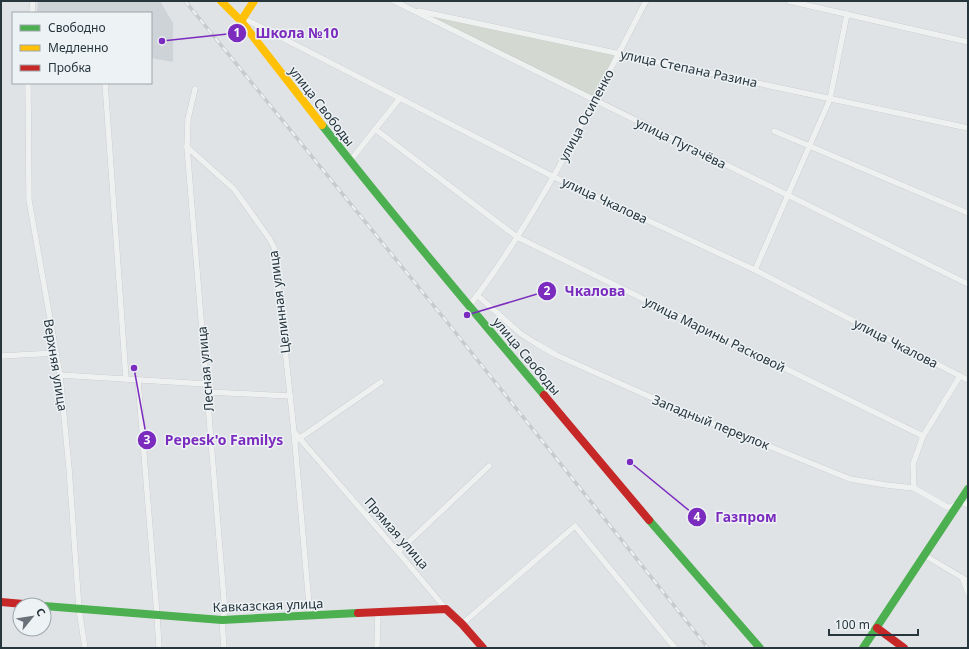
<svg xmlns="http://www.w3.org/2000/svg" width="969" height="649" font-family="'Noto Sans',sans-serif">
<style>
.built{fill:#ced3d8}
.green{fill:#d3d9d0}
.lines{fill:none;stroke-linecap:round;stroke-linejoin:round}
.street-casing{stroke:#bec1c3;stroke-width:6}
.street{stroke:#eff1f1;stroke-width:5.5}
.fast{stroke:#4caf50;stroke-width:8}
.slow{stroke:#ffc107;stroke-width:8}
.jam{stroke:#c62828;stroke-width:8}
.rail-casing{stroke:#c8cbcd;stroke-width:3.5}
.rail{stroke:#edf2f5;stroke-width:2;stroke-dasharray:6;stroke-linecap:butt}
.labels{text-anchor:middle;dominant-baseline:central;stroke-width:3;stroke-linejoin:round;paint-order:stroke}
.street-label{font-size:13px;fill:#27353d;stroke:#edf2f5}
.leader{fill:none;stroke:#7b2cbf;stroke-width:1.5}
.callout-dot{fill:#7b2cbf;stroke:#edf2f5;stroke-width:1.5}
.mark-label{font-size:12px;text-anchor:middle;font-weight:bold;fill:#fff}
.callout-label{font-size:14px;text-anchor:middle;font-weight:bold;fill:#7b2cbf;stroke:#edf2f5;stroke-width:3;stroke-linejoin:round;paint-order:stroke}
</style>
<rect width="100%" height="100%" fill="#e0e3e5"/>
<polygon class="built" points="38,1 160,1 173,23 173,62 151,58 151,13 37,13"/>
<polygon class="green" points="410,9 618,53 593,102"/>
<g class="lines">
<defs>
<g id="street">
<polyline points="394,1 968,284"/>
<polyline points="789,1 968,42"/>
<polyline points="419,11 968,128"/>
<polyline points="32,13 33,1"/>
<polyline points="243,18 554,177 755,270 968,380"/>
<polyline points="28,83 29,200 60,375 69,468 79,609 85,648"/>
<polyline points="105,83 126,379"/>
<polyline points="195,89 188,119 187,147 225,612 222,620 224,648"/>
<polyline points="375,129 517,237 923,436"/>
<polyline points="774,131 968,213"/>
<polyline points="187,147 234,189 269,238 274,247 294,432 310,616"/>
<polyline points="350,161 400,98"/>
<polyline points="755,270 830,99 847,14"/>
<polyline points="477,295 521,334 537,344 556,355 682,411 850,479 886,485 914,488 947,507 951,507 960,501 968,505"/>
<path d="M469,306C541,213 591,105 646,1"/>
<polyline points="1,356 56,353"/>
<polyline points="60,375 206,384"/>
<polyline points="138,380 157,615 159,648"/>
<polyline points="207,392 290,396"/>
<polyline points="294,432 398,552 446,609"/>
<polyline points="297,440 381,382"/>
<polyline points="914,488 913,464 923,436 960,376"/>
<polyline points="398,552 489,466"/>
<polyline points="924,555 968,581"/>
<polyline points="962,577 968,593"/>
<polyline points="462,624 575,526 675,648"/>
<polyline points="376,648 377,647 378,613"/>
</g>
</defs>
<use href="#street" class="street-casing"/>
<use href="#street" class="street"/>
<g class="fast">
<path d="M322,125C394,217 469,306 544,395"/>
<polyline points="649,520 760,648"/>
<polyline points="44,606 222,620 358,613"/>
<polyline points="863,648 968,489"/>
</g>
<g class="slow">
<polyline points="221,1 241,21 322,125"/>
<polyline points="241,21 254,1"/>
</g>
<g class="jam">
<polyline points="544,395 649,520"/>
<polyline points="1,602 35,605"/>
<polyline points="358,613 446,609 462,624 483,648"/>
<polyline points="877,628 904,648"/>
</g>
<defs>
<polyline id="rail" points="185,1 447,322 708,648"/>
</defs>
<use href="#rail" class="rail-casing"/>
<use href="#rail" class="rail"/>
</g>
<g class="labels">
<g class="street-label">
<text transform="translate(689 68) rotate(12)">улица Степана Разина</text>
<text transform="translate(322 106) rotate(52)">улица Свободы</text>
<text transform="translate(586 115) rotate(-62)">улица Осипенко</text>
<text transform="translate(681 143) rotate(26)">улица Пугачёва</text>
<text transform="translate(605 200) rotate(25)">улица Чкалова</text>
<text transform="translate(279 302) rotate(-97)">Целинная улица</text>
<text transform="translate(715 334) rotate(26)">улица Марины Расковой</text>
<text transform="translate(896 343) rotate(27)">улица Чкалова</text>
<text transform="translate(527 356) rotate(50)">улица Свободы</text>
<text transform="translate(56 365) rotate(81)">Верхняя улица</text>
<text transform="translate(205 369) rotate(-95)">Лесная улица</text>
<text transform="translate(711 422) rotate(22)">Западный переулок</text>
<text transform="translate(397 533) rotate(49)">Прямая улица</text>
<text transform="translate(268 605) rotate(-2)">Кавказская улица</text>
</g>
</g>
<path class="leader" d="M162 41L237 33M467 315L547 291M134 368L147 440M630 462L697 517"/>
<g class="callout-dot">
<circle cx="162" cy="41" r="4"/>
<circle cx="467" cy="315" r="4"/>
<circle cx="134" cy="368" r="4"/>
<circle cx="630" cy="462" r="4"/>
<circle cx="237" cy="33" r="10"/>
<circle cx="547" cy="291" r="10"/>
<circle cx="147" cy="440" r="10"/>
<circle cx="697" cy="517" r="10"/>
</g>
<g class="mark-label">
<text x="237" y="37">1</text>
<text x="547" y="295">2</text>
<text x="147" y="444">3</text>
<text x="697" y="521">4</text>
</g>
<g class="callout-label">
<text x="297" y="38">Школа №10</text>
<text x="595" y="296">Чкалова</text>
<text x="224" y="445">Pepesk'o Familys</text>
<text x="746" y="522">Газпром</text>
</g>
<rect width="969" height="649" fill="none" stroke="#27353d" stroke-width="4"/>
<rect x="12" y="12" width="140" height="72" fill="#edf2f5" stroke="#9ea6ab"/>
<rect x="20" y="25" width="20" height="6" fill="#4caf50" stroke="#9ea6ab"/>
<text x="48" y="32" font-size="12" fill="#27353d">Свободно</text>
<rect x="20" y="45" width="20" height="6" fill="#ffc107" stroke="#9ea6ab"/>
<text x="48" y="52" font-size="12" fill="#27353d">Медленно</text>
<rect x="20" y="65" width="20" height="6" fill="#c62828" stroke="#9ea6ab"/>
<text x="48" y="72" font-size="12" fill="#27353d">Пробка</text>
<g transform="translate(32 617) rotate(60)"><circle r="19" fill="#edf2f5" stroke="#9ea6ab"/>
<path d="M0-3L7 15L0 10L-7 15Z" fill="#687278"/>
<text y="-6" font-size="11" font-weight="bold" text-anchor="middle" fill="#27353d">С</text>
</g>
<path d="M829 629v6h89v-6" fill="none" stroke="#27353d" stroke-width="2"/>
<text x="835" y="629" font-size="12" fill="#27353d" stroke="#edf2f5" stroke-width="3" paint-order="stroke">100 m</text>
</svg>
